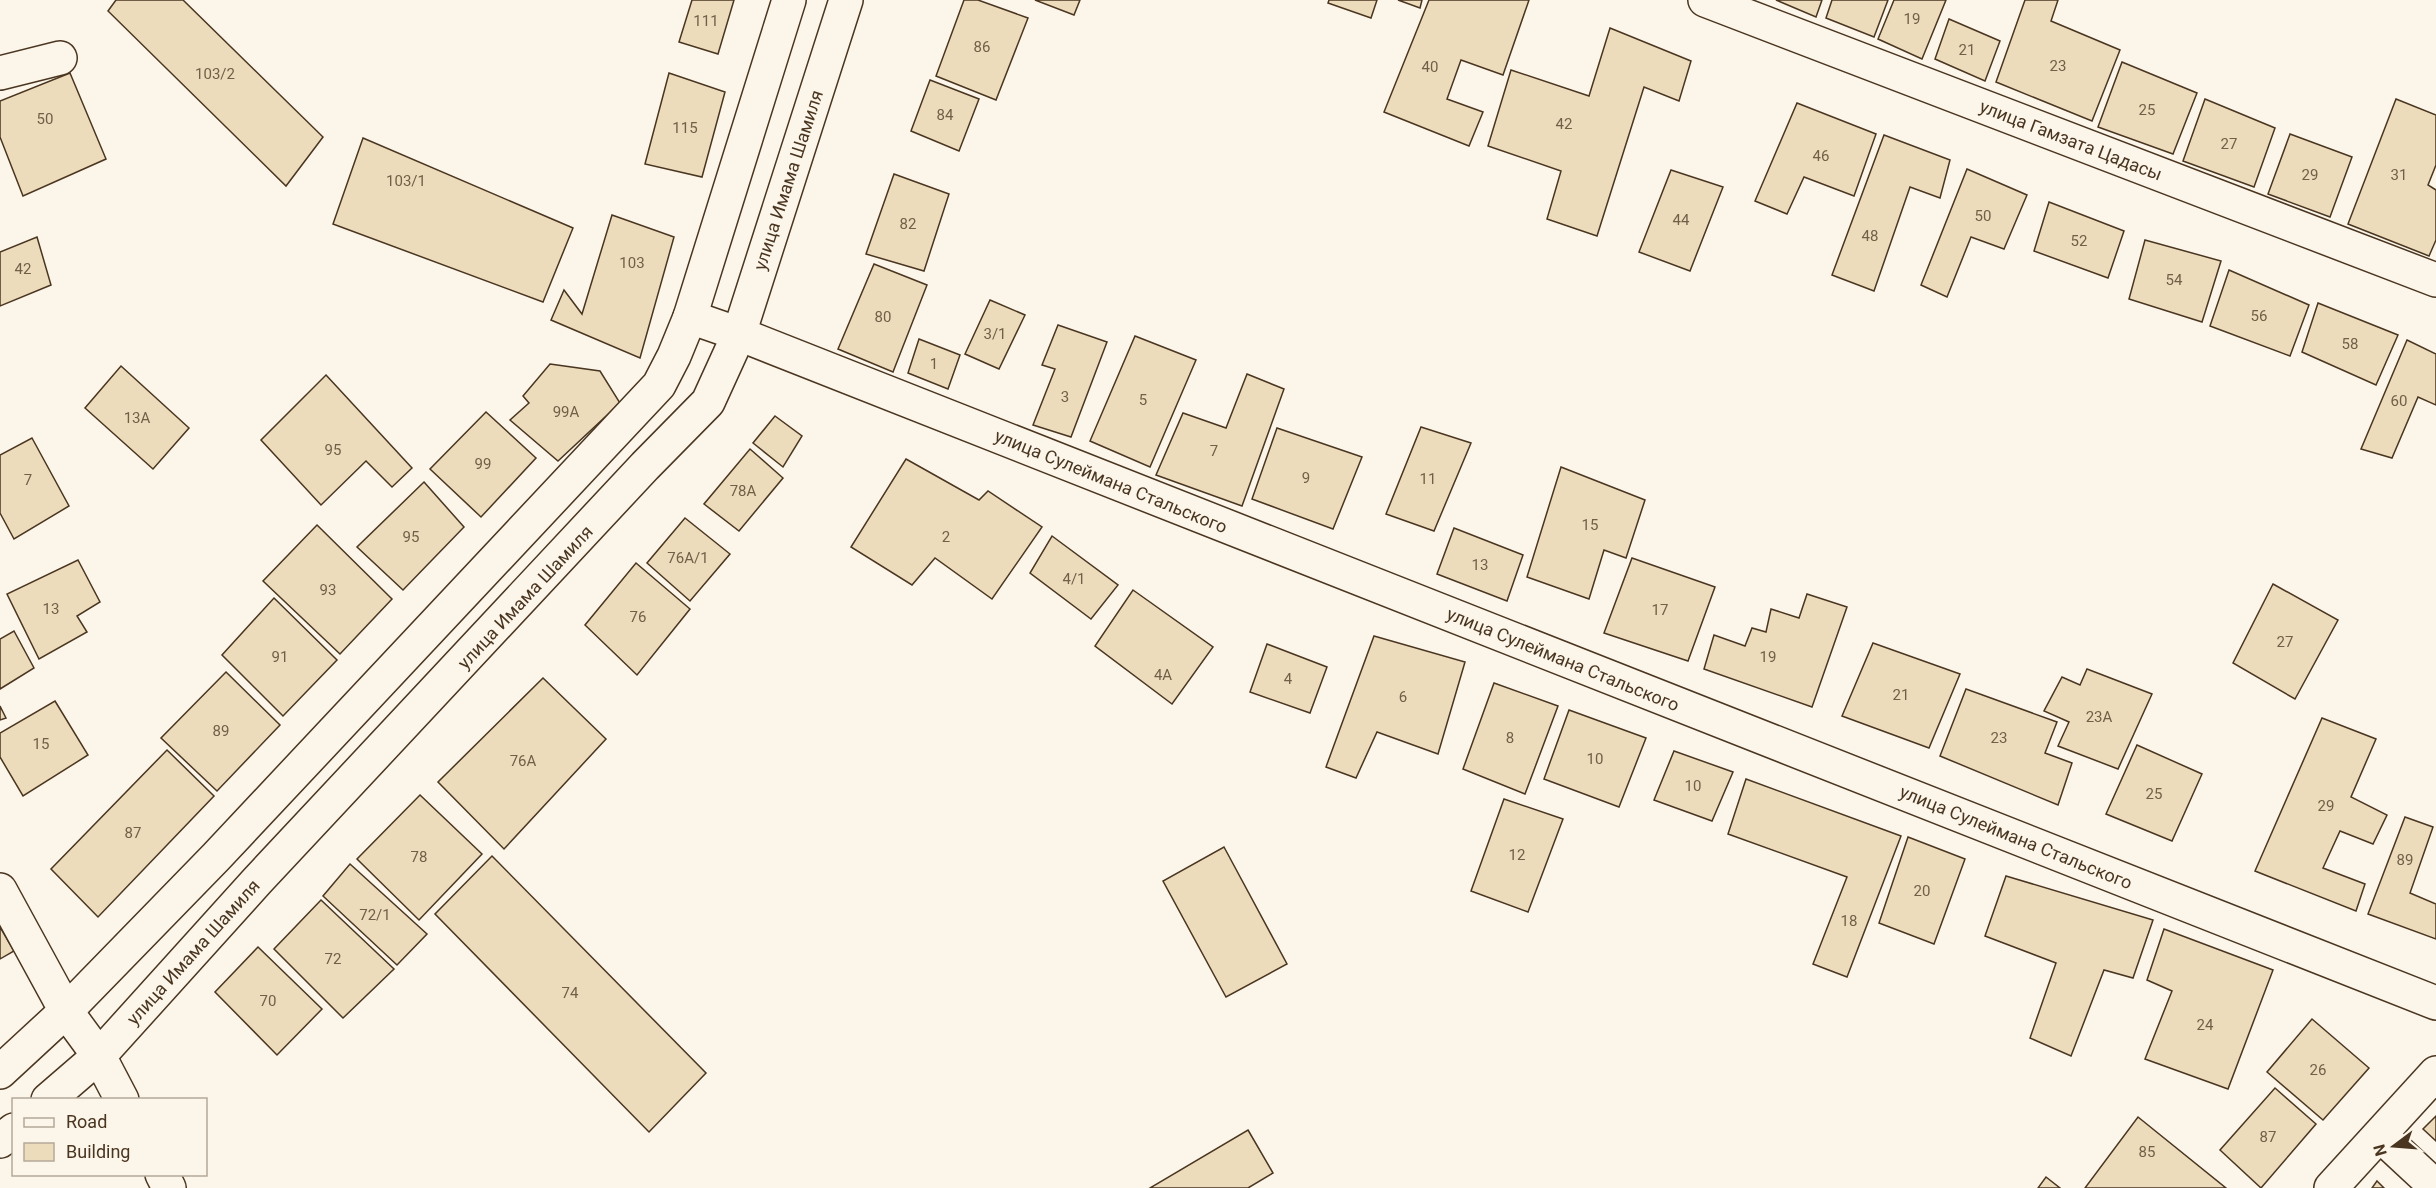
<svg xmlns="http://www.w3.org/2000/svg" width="2436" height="1188" font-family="Roboto,sans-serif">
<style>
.building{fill:#ecdcbc;stroke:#4a3520;stroke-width:1.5}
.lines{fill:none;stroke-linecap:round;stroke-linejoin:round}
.street-casing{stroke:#4a3520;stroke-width:36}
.secondary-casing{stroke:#4a3520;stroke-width:36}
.street{stroke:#fbf6e9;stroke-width:33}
.secondary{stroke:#fbf6e9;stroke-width:33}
.labels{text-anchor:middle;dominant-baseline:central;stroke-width:4.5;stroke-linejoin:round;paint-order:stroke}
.number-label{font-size:15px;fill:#725f47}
.street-label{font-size:18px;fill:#4a3520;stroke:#fbf6e9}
</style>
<rect width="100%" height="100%" fill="#fbf6e9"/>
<g class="building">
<polygon points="116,0 183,0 323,137 286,186 108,11"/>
<polygon points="692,0 734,0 718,54 679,42"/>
<polygon points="964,0 978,0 1028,18 996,100 936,76"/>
<polygon points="1035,0 1080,0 1074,15"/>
<polygon points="1329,0 1377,0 1371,18 1328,3"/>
<polygon points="1398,0 1422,0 1420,8"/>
<polygon points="1429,0 1529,0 1503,75 1461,60 1447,99 1483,112 1469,146 1384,112"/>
<polygon points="1776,0 1822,0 1816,17"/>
<polygon points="1832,0 1888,0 1874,37 1826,18"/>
<polygon points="1894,0 1946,0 1922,59 1878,39"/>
<polygon points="2025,0 2058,0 2051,21 2120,50 2092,121 1996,82"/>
<polygon points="1949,19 2000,41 1985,81 1935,59"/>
<polygon points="1610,28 1691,61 1679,101 1644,87 1597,236 1547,219 1561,171 1488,146 1511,70 1589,96"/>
<polygon points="2122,62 2197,93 2173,154 2098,127"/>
<polygon points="70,73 106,159 23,196 0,137 0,101"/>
<polygon points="669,73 725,92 702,177 645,164"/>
<polygon points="930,80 979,99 959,151 911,131"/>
<polygon points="2205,99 2275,128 2254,187 2183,161"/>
<polygon points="2396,99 2436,115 2436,165 2428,185 2436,190 2436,240 2429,256 2348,224"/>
<polygon points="1797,103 1876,134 1854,196 1804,177 1787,214 1755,201"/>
<polygon points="2290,134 2352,157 2330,217 2268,194"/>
<polygon points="1884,135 1950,160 1940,198 1910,187 1874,291 1832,275"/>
<polygon points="363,138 573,228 543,302 333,224"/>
<polygon points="1967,169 2027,195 2004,249 1971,237 1947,297 1921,285"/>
<polygon points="1671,170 1723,187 1690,271 1639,252"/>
<polygon points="894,174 949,194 924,271 866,254"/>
<polygon points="2049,202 2124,231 2108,278 2034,251"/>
<polygon points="612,215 674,237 640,358 551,320 564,290 582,314"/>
<polygon points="37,237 51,285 0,306 0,252"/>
<polygon points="2145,240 2221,261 2202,322 2129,299"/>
<polygon points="874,264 927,285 893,372 838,349"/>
<polygon points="2229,270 2309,305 2290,356 2210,326"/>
<polygon points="990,300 1025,315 999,369 965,354"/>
<polygon points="2318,303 2398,335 2376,385 2302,352"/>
<polygon points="1058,325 1107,342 1071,437 1033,425 1055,369 1042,365"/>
<polygon points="1135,336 1196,360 1150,467 1090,441"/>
<polygon points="919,339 960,355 948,389 908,373"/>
<polygon points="2407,340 2436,354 2436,405 2418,397 2392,458 2361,449"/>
<polygon points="550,364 600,371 620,403 558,461 510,420 529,403 523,396"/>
<polygon points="121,366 189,428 153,469 85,408"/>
<polygon points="1247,374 1284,389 1242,506 1156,475 1183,413 1226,428"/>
<polygon points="326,375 412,468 392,487 366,461 321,505 261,440"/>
<polygon points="486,412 536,458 481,517 430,469"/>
<polygon points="775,416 802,436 783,467 753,443"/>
<polygon points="1421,427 1471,443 1434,531 1386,514"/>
<polygon points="1277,428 1362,457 1333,529 1252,499"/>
<polygon points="32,438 69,506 14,539 0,513 0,455"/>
<polygon points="750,449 783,478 739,531 704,504"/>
<polygon points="906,459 979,500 988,491 1042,527 992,599 935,558 912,585 851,547"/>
<polygon points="1561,467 1645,500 1626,558 1604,550 1589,599 1527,577"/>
<polygon points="424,482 464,527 403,590 357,547"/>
<polygon points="685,518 730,554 690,601 647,563"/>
<polygon points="317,525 392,599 340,654 263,581"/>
<polygon points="1454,528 1523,555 1507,601 1437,574"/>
<polygon points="1052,536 1118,585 1091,619 1030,573"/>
<polygon points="1632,558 1715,587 1688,661 1604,633"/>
<polygon points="78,560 100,602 77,616 87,632 39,659 7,594"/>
<polygon points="636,563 690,609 637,675 585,625"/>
<polygon points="2273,584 2338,620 2295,699 2233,663"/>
<polygon points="1133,590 1213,647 1172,704 1095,646"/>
<polygon points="1807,594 1847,607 1812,707 1704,669 1714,635 1745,646 1752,628 1766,632 1771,609 1799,618"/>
<polygon points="274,598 337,660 283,716 222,655"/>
<polygon points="14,631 34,668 0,689 0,639"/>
<polygon points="1374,636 1465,662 1438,754 1377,732 1356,778 1326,767"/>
<polygon points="1873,643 1960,674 1929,748 1842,716"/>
<polygon points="1267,644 1327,667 1310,713 1250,692"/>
<polygon points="2087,669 2152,694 2118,769 2058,746 2069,722 2044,711 2062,677 2080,685"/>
<polygon points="226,672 280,725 217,791 161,738"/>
<polygon points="543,678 606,739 504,849 438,782"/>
<polygon points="1494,683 1558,706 1525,794 1463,769"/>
<polygon points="1966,689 2057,722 2045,753 2072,763 2058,805 1940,756"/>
<polygon points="55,701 88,755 23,796 0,757 0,733"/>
<polygon points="0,706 6,718 0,720"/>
<polygon points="1569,710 1646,738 1619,807 1544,779"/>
<polygon points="2322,718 2376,739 2351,797 2387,815 2373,844 2340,831 2323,868 2365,884 2356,911 2255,871"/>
<polygon points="2137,745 2202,774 2172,841 2106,814"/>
<polygon points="167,750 214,796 98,917 51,869"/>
<polygon points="1674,751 1733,772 1712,821 1654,800"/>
<polygon points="1746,779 1901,836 1847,977 1813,964 1847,877 1728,834"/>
<polygon points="420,795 482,854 419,920 357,859"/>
<polygon points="1504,799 1563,819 1528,912 1471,891"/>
<polygon points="2405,817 2433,827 2410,893 2436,904 2436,939 2368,914"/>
<polygon points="1908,837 1965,859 1934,944 1879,923"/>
<polygon points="1224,847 1287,964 1226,997 1163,881"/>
<polygon points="492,856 706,1073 649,1132 435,914"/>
<polygon points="350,864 427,934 397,965 323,896"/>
<polygon points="2006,876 2153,920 2133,978 2104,970 2071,1056 2030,1038 2056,963 1985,936"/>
<polygon points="321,900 394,969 343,1018 274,949"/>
<polygon points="0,927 14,951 0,959"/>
<polygon points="2164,929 2273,970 2228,1089 2145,1059 2172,991 2147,980"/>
<polygon points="258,947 322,1009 277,1055 215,992"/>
<polygon points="2312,1019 2369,1068 2323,1120 2267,1072"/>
<polygon points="2275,1088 2316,1124 2261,1188 2220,1150"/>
<polygon points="2436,1116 2436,1141 2423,1129"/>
<polygon points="2138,1117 2226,1188 2085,1188"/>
<polygon points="1248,1130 1273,1173 1248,1188 1150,1188"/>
<polygon points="2046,1177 2060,1188 2038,1188"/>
<polygon points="2377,1181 2384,1188 2372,1188"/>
</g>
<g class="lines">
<defs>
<g id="street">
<polyline points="1705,0 2436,280"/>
<polyline points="0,73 60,58"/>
<polyline points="690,317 739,334 2436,1003"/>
<polyline points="0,890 66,1011 99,1056 122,1100"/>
<polyline points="2380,1135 2436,1187"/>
<polyline points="162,1174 169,1188"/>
<polyline points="2331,1188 2436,1073"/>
</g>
<g id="secondary">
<polyline points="0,1072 66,1011 216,857 659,385 674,356 690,317 789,0"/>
<polyline points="48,1100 99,1056 257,881 645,466 708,402 739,334 846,0"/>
<polyline points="0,1141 14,1130"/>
</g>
</defs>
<use href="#street" class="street-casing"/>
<use href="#secondary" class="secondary-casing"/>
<use href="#street" class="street"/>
<use href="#secondary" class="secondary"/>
</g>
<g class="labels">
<g class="number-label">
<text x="1912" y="19">19</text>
<text x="706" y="21">111</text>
<text x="982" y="47">86</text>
<text x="1967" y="50">21</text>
<text x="2058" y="66">23</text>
<text x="1430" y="67">40</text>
<text x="215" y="74">103/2</text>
<text x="2147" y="110">25</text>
<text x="945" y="115">84</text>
<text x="45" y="119">50</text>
<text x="1564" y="124">42</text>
<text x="685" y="128">115</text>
<text x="2229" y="144">27</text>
<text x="1821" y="156">46</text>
<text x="2310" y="175">29</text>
<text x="2399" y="175">31</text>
<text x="406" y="181">103/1</text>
<text x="1983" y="216">50</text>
<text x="1681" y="220">44</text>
<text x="908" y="224">82</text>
<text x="1870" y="236">48</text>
<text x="2079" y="241">52</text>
<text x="632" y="263">103</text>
<text x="23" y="269">42</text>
<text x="2174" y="280">54</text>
<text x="2259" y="316">56</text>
<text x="883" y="317">80</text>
<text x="995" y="334">3/1</text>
<text x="2350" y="344">58</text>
<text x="934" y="364">1</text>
<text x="1065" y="397">3</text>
<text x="1143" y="400">5</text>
<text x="2399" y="401">60</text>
<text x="566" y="412">99А</text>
<text x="137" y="418">13А</text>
<text x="333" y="450">95</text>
<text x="1214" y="451">7</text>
<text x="483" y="464">99</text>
<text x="1306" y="478">9</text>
<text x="1428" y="479">11</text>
<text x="28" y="480">7</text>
<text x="743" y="491">78А</text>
<text x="1590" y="525">15</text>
<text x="411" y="537">95</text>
<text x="946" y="537">2</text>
<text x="688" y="558">76А/1</text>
<text x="1480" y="565">13</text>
<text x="1074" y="579">4/1</text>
<text x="328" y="590">93</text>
<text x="51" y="609">13</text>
<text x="1660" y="610">17</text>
<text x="638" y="617">76</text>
<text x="2285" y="642">27</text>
<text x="280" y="657">91</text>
<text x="1768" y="657">19</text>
<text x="1163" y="675">4А</text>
<text x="1288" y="679">4</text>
<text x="1901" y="695">21</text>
<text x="1403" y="697">6</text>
<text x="2099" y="717">23А</text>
<text x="221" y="731">89</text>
<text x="1510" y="738">8</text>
<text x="1999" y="738">23</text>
<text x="41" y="744">15</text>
<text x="1595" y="759">10</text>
<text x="523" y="761">76А</text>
<text x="1693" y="786">10</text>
<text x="2154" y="794">25</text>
<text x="2326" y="806">29</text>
<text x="133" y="833">87</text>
<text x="1517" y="855">12</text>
<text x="419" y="857">78</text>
<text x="2405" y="860">89</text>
<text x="1922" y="891">20</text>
<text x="375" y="915">72/1</text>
<text x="1849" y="921">18</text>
<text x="333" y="959">72</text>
<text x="570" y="993">74</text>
<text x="268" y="1001">70</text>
<text x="2205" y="1025">24</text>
<text x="2318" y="1070">26</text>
<text x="2268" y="1137">87</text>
<text x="2147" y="1152">85</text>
</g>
<g class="street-label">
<text transform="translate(2071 140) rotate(21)">улица Гамзата Цадасы</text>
<text transform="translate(788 180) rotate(-72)">улица Имама Шамиля</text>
<text transform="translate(1111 481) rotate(22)">улица Сулеймана Стальского</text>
<text transform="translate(525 597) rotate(-47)">улица Имама Шамиля</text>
<text transform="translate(1563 659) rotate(22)">улица Сулеймана Стальского</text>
<text transform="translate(2016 837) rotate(22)">улица Сулеймана Стальского</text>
<text transform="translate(193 952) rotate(-48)">улица Имама Шамиля</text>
</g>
</g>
<rect x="12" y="1098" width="195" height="78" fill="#fbf6e9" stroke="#b4a999" stroke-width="1.5"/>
<rect x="24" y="1118" width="30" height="9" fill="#fbf6e9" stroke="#b4a999" stroke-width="1.5"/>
<text x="66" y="1128" font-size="18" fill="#4a3520">Road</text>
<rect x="24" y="1143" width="30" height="18" fill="#ecdcbc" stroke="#b4a999" stroke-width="1.5"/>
<text x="66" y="1158" font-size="18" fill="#4a3520">Building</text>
<g transform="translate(2394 1146) rotate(254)" stroke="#fbf6e9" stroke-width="4.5" paint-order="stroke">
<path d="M0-4.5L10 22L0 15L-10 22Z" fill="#4a3520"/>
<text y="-9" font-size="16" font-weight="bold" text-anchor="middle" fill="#4a3520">N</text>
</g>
</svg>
